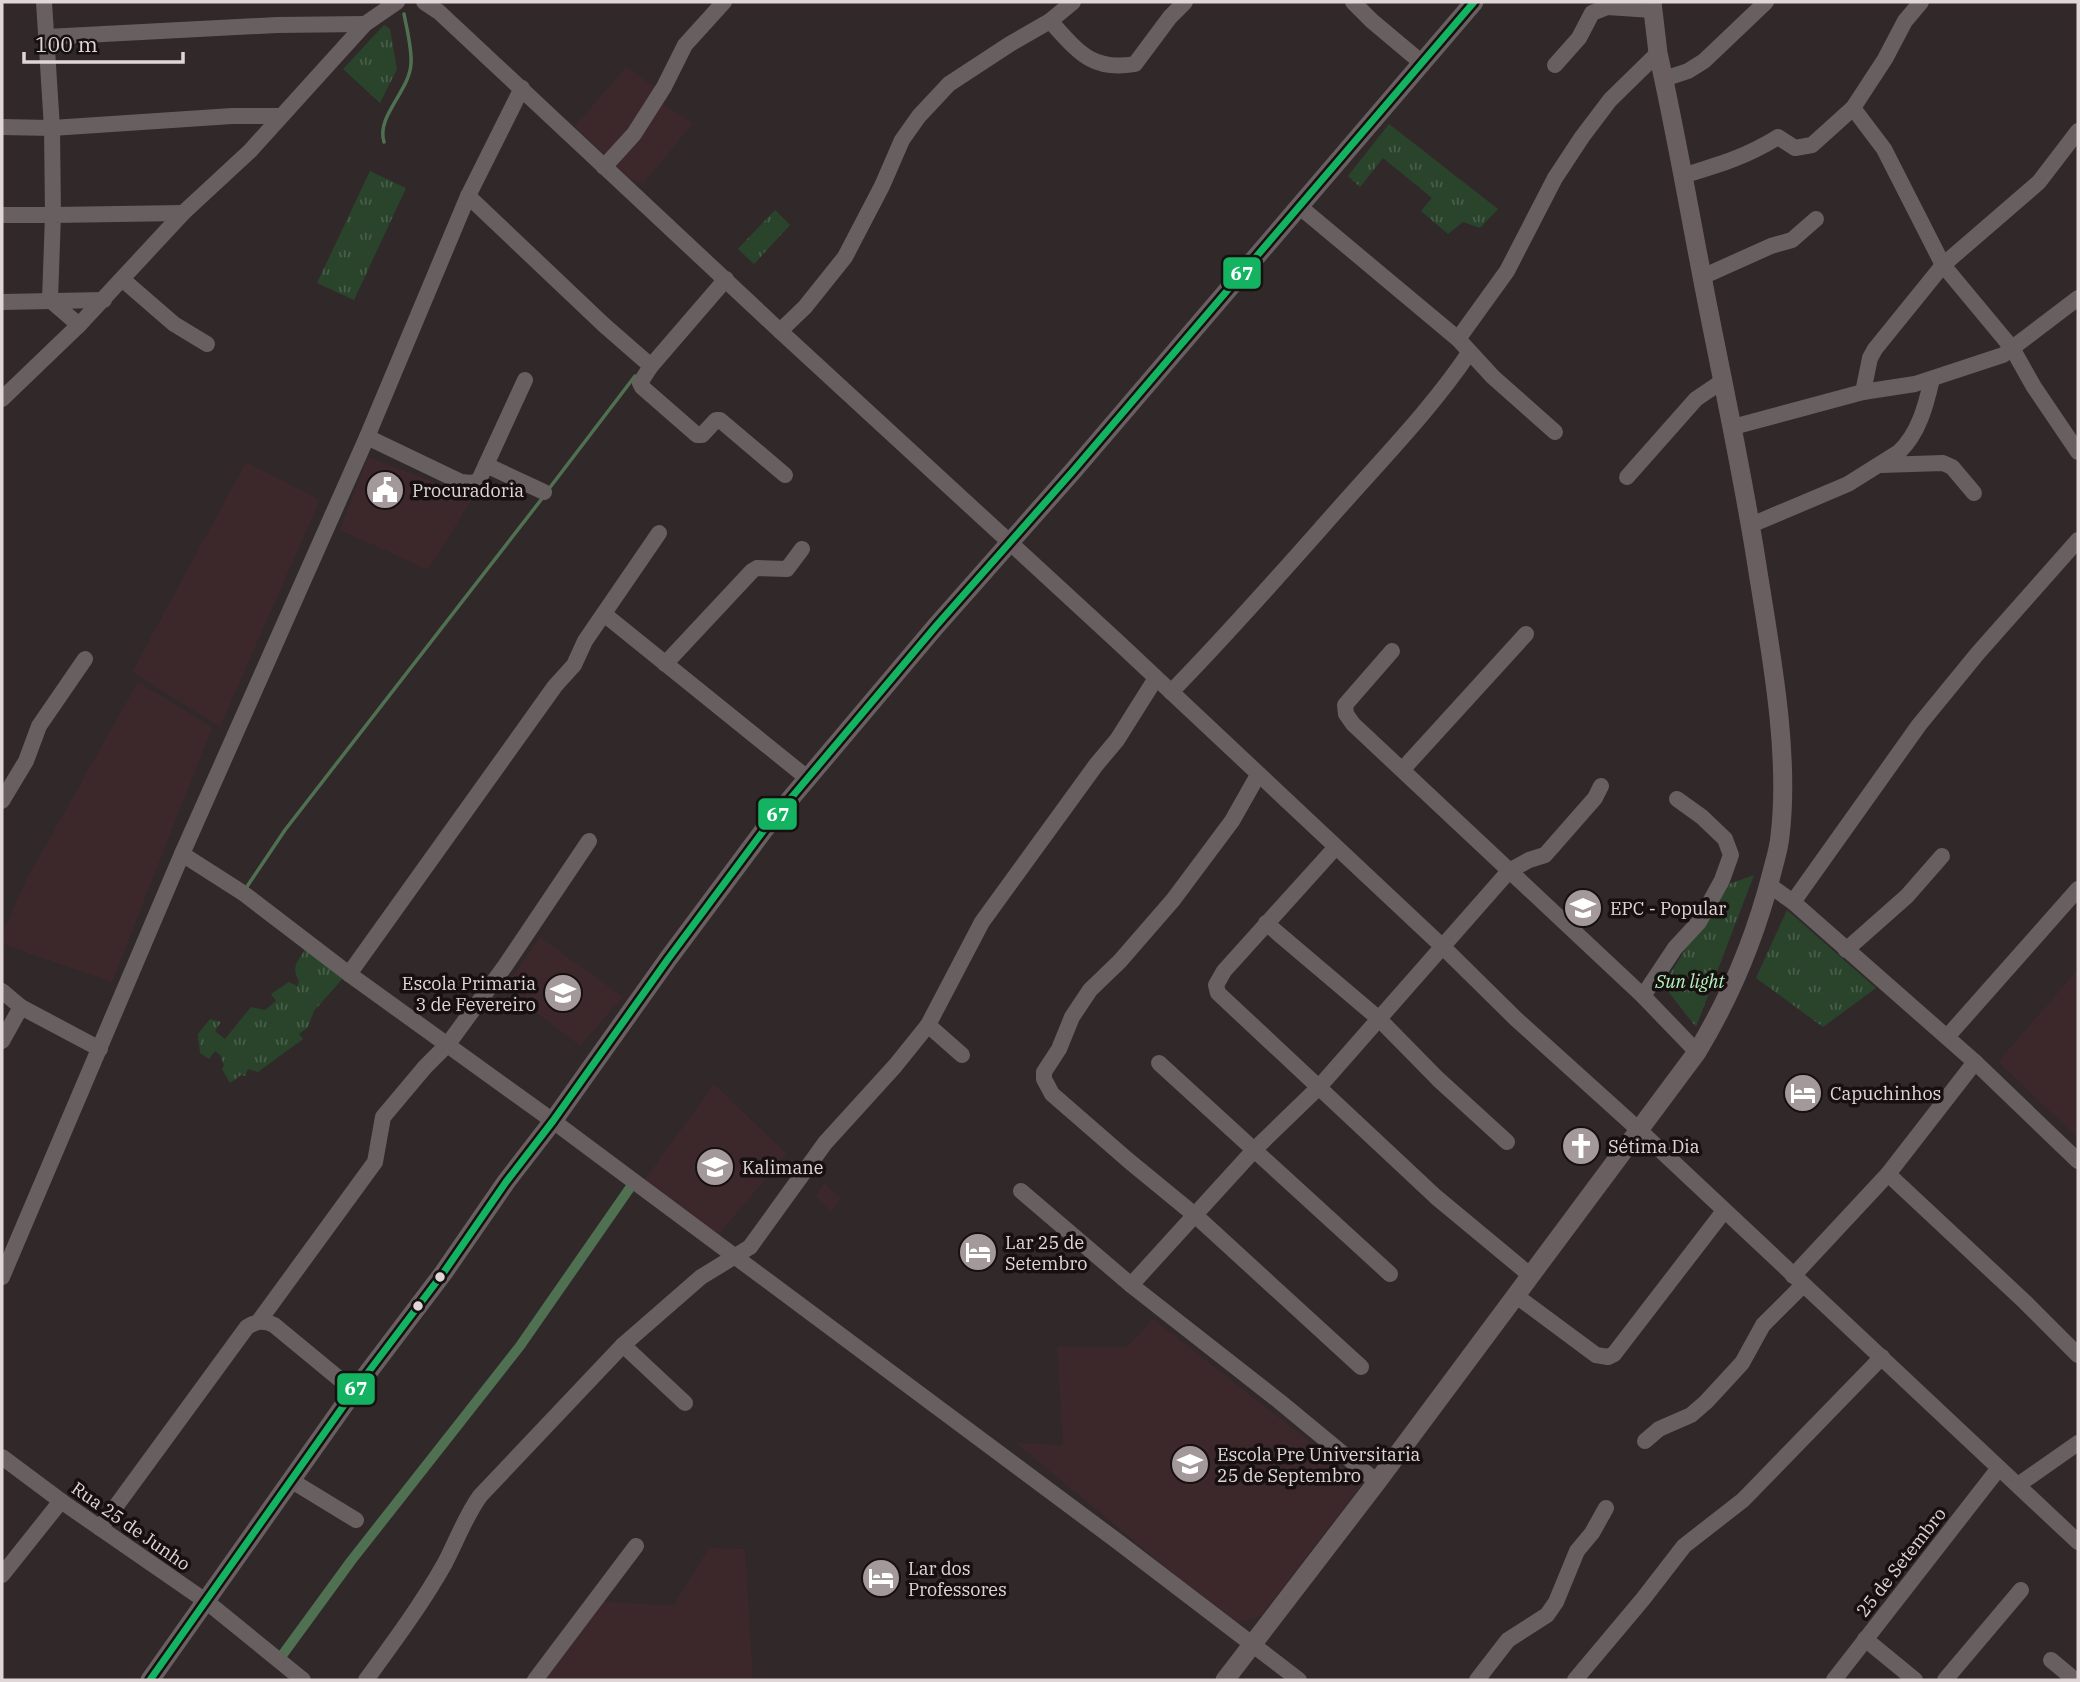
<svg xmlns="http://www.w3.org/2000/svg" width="2080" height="1682" font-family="'IBM Plex Serif',serif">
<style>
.built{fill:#3c282b}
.grass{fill:url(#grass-tufts)}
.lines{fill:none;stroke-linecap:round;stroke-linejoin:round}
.stream{stroke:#4f7152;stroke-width:3.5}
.canal{stroke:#4f7152;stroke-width:10}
.minor{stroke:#675f60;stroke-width:16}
.major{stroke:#6a5f60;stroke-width:19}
.bus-1-casing{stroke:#171010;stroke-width:12}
.bus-1{stroke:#13b361;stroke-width:7}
.bus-dot{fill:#e1d6d7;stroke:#171010;stroke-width:2.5}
.labels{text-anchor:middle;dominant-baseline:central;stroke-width:7;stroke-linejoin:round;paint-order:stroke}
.poi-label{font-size:18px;fill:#e1d6d7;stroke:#171010;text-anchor:start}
.park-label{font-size:18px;font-style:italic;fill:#b6f4bd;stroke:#171010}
.street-label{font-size:18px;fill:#e1d6d7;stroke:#171010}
.line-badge{stroke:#171010;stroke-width:2.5}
.badge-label{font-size:19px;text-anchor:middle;font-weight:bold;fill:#fff}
</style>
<defs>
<pattern id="grass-tufts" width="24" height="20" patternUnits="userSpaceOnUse" patternTransform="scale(1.75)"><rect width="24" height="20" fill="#2a442c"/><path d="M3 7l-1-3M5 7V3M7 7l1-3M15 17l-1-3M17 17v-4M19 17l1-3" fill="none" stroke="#495e4a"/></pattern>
</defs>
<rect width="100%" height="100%" fill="#302829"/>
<g class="built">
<polygon points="626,67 660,91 605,155 575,126"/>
<polygon points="657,100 693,123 643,184 611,172"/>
<polygon points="368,457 473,497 428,570 340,530"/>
<polygon points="246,462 320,500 220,727 132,672"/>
<polygon points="138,682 212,727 112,982 2,944 2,935 24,884"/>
<polygon points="540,937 623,997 580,1046 504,988"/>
<polygon points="2078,969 2078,1138 1998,1062"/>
<polygon points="714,1084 787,1154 713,1241 645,1179"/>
<polygon points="824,1183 841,1198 831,1212 816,1196"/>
<polygon points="1153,1319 1363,1483 1261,1616 1233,1623 1016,1443 1063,1445 1057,1347 1127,1347"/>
<polygon points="709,1548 745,1549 753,1680 543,1680 601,1601 673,1606"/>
</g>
<g class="grass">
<polygon points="384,25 390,29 397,69 380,103 343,69"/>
<polygon points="1389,124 1498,209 1480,228 1463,222 1448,234 1421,211 1432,198 1383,158 1360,187 1348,176"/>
<polygon points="370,171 406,188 354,300 317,283"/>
<polygon points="775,210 790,225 754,264 738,249"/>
<polygon points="1754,875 1696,1027 1663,985 1726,885"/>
<polygon points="1787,910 1876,988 1823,1027 1756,978"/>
<path d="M305,950L345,976L314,1011L308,1027L299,1034L303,1039L258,1072L248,1069L245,1076L241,1075L230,1083L222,1069L224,1065L220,1055L215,1051L209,1059L200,1053L198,1034L210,1019L221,1022L215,1031L225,1039L251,1007L265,1010L276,1001L271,994L289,982L297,986L299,981C291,967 297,962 305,950Z"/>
</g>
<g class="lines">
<g class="stream">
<path d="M384,142C376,116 409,92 411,64C412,48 407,30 404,14"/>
<polyline points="548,490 635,376"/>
<polyline points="246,888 285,830 544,496"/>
</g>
<polyline class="canal" points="278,1661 351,1561 520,1346 634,1182"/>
<g class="minor">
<polyline points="424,2 439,12 780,331 1118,642 1444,948 1515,1018 1639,1130 2078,1542"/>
<polyline points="1353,2 1372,21 1422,63"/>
<path d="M1050,21C1077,50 1091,72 1135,64L1170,17L1185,2"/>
<polyline points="47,37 277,25 365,24"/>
<polyline points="1555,65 1579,38 1592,13 1607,7 1652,10"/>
<polyline points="1664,79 1688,71 1704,61 1766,2"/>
<polyline points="1853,108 1884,149 1943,265 2012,348 2034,387 2078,452"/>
<polyline points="2,127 52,128 44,2"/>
<polyline points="604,167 634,134 664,87 685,45 724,2"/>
<path d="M1682,176C1718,165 1746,157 1778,137L1795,148L1812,145L1853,108L1885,59L1905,21L1921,2"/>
<polyline points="468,196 604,325 651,366 640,383 642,387 697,435 702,435 716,420 720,420 785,475"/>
<polyline points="1300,207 1458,339 1493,377 1555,432"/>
<polyline points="2,215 53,215 52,128 232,116 280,116"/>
<polyline points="1702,277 1771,246 1792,240 1816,219"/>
<polyline points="122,279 174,324 207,344"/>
<polyline points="2,302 104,300"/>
<polyline points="79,325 50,300 53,215 183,213"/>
<polyline points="780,331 805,307 845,257 882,186 902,140 919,116 949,84 1010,44 1050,21 1073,2"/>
<polyline points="1458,339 1507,271 1555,178 1582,137 1610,100 1658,53"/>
<polyline points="651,366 726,279"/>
<polyline points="1863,392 1870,358 1875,349 1943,265 2039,182 2078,131"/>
<polyline points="2,399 79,325 183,213 250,151 365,24 397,2"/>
<polyline points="1733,427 1863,392 1915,384 2003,355 2078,298"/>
<polyline points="367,437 461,482 472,483 479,480 525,380"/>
<polyline points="486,465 544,492"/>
<polyline points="1881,465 1943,463 1952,467 1974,493"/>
<polyline points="1627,477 1696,399 1724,380"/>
<path d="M1751,525L1848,484L1899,452C1919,433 1926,405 1932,379"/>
<polyline points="604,614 806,777"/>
<polyline points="1392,651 1345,705 1346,714 1353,724 1643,996 1697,1052"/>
<polyline points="665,664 752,571 757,568 787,569 802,549"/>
<path d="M1171,692C1229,633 1284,570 1339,508C1384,457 1432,408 1469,353"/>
<polyline points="1403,769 1526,634"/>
<polyline points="1258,775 1232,821 1173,900 1120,961 1090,990 1072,1017 1059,1049 1044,1072 1044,1079 1052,1094 1129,1161 1196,1216 1361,1367"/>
<polyline points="2,801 26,761 39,726 85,659"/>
<polyline points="1335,848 1224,971 1216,985 1218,993 1436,1197 1530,1275"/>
<polyline points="182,854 243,893 349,974 553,1121 1117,1541 1299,1680"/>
<polyline points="1769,885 1793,902 1975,1062 2078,1161"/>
<polyline points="1793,902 1919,725 1978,653 2078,540"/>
<polyline points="1266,923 1378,1018 1438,1079 1507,1142"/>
<polyline points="1846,950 1907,896 1942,856"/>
<polyline points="349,974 555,686 574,665 585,641 659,533"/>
<polyline points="2,991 21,1007 100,1049"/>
<polyline points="1643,996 1675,948 1699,922 1722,880 1731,855 1725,839 1702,817 1677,799"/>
<polyline points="928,1025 962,1055"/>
<polyline points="1947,1037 2078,889"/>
<polyline points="2,1041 21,1007"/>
<polyline points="1159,1063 1390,1274"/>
<polyline points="1888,1174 2025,1302 2078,1355"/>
<polyline points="1021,1191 1131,1285"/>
<polyline points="1793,1276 1888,1174 1975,1062"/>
<polyline points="2,1277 182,854 367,437 468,196 522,88"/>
<polyline points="1515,1295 1596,1355 1608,1357 1614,1354 1724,1211"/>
<polyline points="259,1321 375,1162 383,1117 425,1067 448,1044 505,966 589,841"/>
<polyline points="623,1345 685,1403"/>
<polyline points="1645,1441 1659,1429 1691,1415 1706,1402 1742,1363 1763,1325 1803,1285"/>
<polyline points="2,1457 61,1501 207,1602 303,1680"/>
<polyline points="292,1481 356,1520"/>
<polyline points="1377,1482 1279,1401 1131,1285 1255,1149 1319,1087 1509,871 1529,860 1545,855 1595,798 1601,786"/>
<polyline points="2018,1485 2078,1443"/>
<path d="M100,1528L247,1327C257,1321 263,1320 274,1325L354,1391"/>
<polyline points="2,1575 61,1501"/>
<polyline points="1865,1639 1915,1680"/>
<polyline points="2051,1660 2075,1680"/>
<path d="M366,1680C393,1643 422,1604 445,1563C457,1540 465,1517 480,1496L623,1345L701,1277L750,1247L825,1143L895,1066L928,1025L982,922L1096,765L1117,740L1156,678"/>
<polyline points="535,1680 636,1546"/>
<polyline points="1477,1680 1508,1640 1547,1615 1556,1602 1577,1551 1592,1533 1606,1508"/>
<polyline points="1575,1680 1643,1599 1684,1546 1743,1500 1882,1357"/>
<polyline points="1834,1680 1999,1468"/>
<polyline points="1945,1680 2021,1590"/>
</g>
<g class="major">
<polyline points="150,1680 354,1391 444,1272 506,1182 553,1121 668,959 764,830 936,626 1073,471 1474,2"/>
<path d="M1225,1680L1377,1482L1697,1052C1731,996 1756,935 1772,872C1775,860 1779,848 1780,836C1790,754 1771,654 1758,572C1744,480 1724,389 1706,297C1690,215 1676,133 1658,53L1652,2"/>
</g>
<defs>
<polyline id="bus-1" points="150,1680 354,1391 444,1272 506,1182 553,1121 668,959 764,830 936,626 1073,471 1474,2"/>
</defs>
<use href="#bus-1" class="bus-1-casing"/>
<use href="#bus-1" class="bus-1"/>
</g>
<defs>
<symbol id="civic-disc" viewBox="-11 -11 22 22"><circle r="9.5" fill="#a3999a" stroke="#171010"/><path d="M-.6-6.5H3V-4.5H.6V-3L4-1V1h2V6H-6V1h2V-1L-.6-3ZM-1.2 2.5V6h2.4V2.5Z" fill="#fff"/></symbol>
<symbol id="school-disc" viewBox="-11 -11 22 22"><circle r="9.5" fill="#a3999a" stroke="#171010"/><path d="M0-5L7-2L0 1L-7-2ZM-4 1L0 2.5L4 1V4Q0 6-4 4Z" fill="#fff"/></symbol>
<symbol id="hotel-disc" viewBox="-11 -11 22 22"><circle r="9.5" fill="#a3999a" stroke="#171010"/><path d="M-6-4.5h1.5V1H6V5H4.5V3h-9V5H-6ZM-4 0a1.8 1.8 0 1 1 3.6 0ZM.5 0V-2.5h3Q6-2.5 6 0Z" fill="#fff"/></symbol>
<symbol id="church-disc" viewBox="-11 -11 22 22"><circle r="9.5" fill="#a3999a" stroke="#171010"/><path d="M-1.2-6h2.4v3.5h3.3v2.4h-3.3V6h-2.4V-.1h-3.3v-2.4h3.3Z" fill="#fff"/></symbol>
</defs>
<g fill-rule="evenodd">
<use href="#civic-disc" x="363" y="468" width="44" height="44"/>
<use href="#school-disc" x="1561" y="886" width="44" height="44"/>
<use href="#school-disc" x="541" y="971" width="44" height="44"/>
<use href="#hotel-disc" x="1781" y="1071" width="44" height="44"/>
<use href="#church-disc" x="1559" y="1124" width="44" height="44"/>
<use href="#school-disc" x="693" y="1145" width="44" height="44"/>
<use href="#hotel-disc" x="956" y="1230" width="44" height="44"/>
<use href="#school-disc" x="1168" y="1442" width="44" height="44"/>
<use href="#hotel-disc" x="859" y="1556" width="44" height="44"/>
</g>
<g class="bus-dot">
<circle cx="440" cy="1277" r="6"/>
<circle cx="418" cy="1306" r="6"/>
</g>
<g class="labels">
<g class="poi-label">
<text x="412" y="490">Procuradoria</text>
<text x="1610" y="908">EPC - Popular</text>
<text x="536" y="983" text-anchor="end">Escola Primaria<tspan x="536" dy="21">3 de Fevereiro</tspan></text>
<text x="1830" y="1093">Capuchinhos</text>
<text x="1608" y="1146">Sétima Dia</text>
<text x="742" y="1167">Kalimane</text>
<text x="1005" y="1242">Lar 25 de<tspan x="1005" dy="21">Setembro</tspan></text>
<text x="1217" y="1454">Escola Pre Universitaria<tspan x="1217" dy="21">25 de Septembro</tspan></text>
<text x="908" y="1568">Lar dos<tspan x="908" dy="21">Professores</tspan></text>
</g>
<g class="park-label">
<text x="1690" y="981">Sun light</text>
</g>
<g class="street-label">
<text transform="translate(131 1526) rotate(35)">Rua 25 de Junho</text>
<text transform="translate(1901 1562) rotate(-52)">25 de Setembro</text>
</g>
</g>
<g class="line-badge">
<rect x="1222" y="256" width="40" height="34" rx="7" fill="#13b361"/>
<rect x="757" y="797" width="41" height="34" rx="7" fill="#13b361"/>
<rect x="336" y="1372" width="40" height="34" rx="7" fill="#13b361"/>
</g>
<g class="badge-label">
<text x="1242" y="280">67</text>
<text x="778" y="821">67</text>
<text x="356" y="1395">67</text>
</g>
<rect width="2080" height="1682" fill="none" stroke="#e1d6d7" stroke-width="7"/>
<path d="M24 52v10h159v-10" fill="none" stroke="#e1d6d7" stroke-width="3.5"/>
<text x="35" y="52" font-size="21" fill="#e1d6d7" stroke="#171010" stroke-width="5" paint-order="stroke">100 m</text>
</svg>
